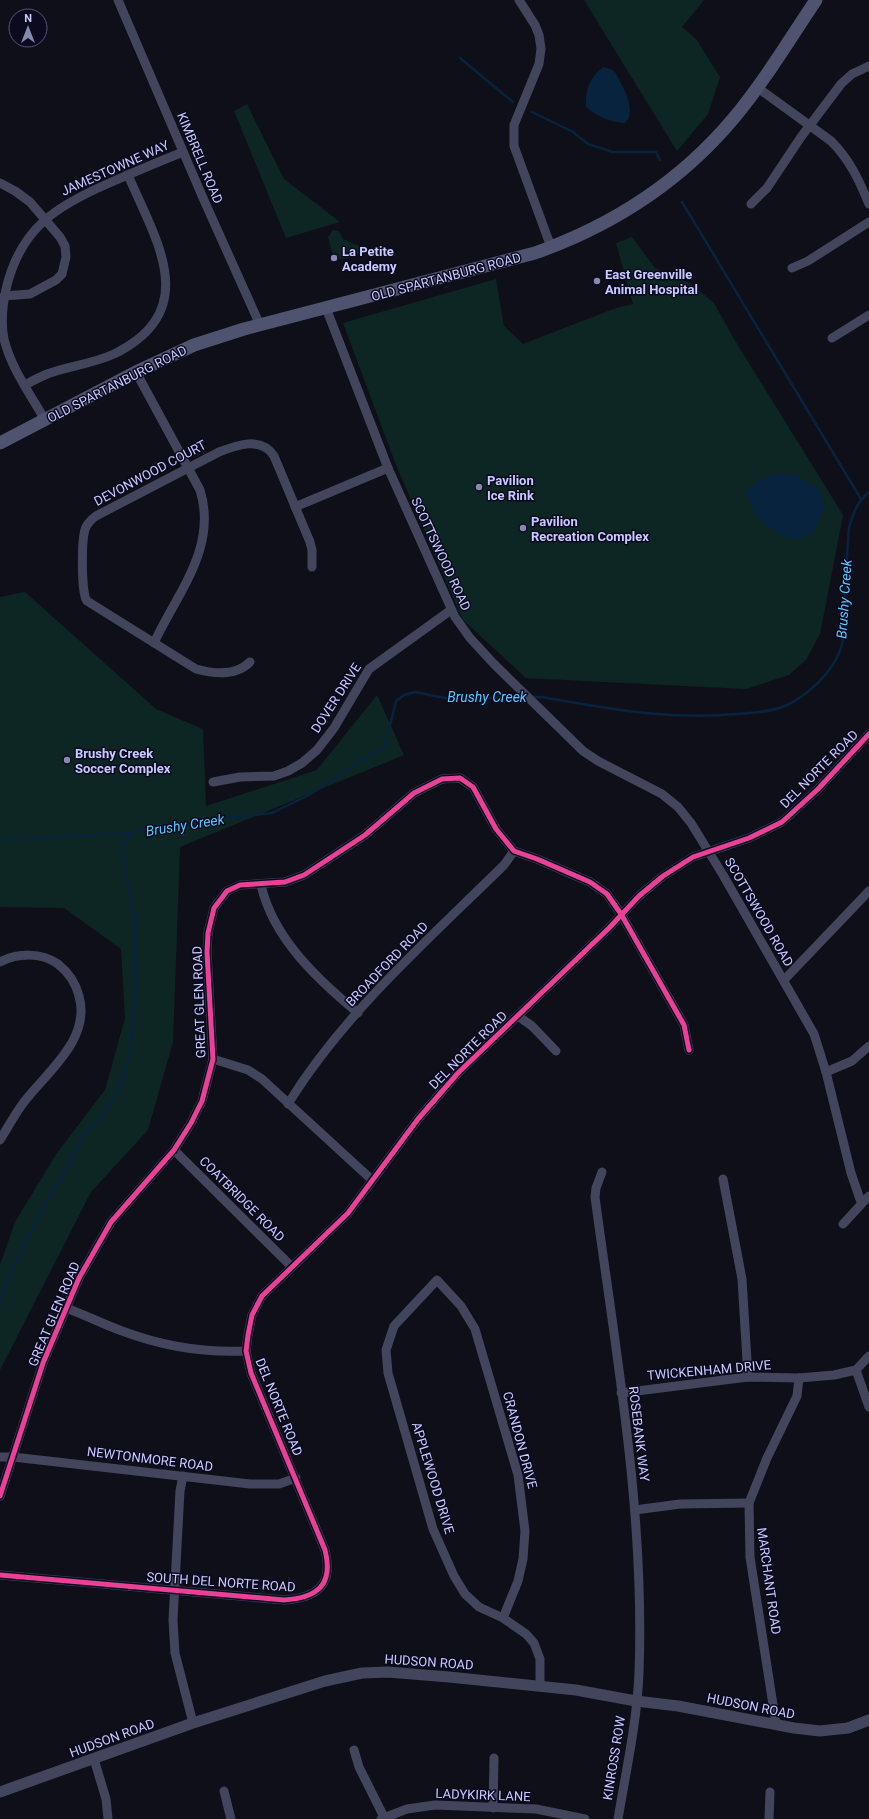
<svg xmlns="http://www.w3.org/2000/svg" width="869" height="1819" font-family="Roboto,sans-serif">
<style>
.green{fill:#0d2623}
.water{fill:#08233e}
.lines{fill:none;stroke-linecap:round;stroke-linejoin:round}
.stream{stroke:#08233e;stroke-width:2.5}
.minor{stroke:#43455c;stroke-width:9}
.tertiary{stroke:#43455c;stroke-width:11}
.secondary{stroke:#50536f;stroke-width:13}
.cycleway-casing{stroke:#0b0a1f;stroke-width:8}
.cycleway{stroke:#ea4096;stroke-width:5}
.poi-dot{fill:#8889af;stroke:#0b0a1f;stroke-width:1.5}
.labels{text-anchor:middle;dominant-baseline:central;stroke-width:3;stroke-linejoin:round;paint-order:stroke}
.street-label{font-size:13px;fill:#c9caff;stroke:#0b0a1f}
.poi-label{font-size:13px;font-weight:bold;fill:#c9caff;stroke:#0b0a1f;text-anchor:start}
.water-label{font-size:14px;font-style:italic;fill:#57c9ff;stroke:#0b0a1f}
</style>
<rect width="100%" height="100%" fill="#0f0f1a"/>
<g class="green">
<polygon points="584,0 704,0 682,27 696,39 720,77 708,114 677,151"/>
<polygon points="247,104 284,179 340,222 286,238 234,111"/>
<path d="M333,230L339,231L343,239L359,246L361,252C354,258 343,260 334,259L328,237Z"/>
<polygon points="632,237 655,268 690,283 714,303 734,339 843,515 820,634 806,660 789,675 746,689 526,678 463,620 396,465 343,323 496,279 504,326 523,344 616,308 633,304 616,243"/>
<polygon points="25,592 156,709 203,729 206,806 317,770 377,695 404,755 180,847 173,1042 148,1130 91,1192 0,1370 0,1265 15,1222 57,1153 105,1090 125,1018 121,949 64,908 0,907 0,597"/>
</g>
<g class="water">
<path d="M603,67L611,69L615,72C622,85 638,111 625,123C612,123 596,116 586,107C585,90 589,78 603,67Z"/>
<path d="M775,474H795L819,490L825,506C821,515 818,528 810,534C795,547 772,531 761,520C753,512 750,502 746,492L756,482Z"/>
</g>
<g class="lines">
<g class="stream">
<polyline points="460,58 513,102"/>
<polyline points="532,112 573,132 588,144 613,152 656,152 660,160"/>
<polyline points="682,202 861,499"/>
<path d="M531,697H542C610,709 668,720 737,714C752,713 771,712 785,706C807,696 831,674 840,651C846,634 845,615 845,597C846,574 847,551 849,528C853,513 857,502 869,492"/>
<polyline points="0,840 131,833 148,828 168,824 272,813 307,796 385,746 396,701 404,695 415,692 450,699 524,697"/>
<polyline points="0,1303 10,1274 53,1189 66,1171 79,1143 86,1132 106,1111 119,1089 130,1054 136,982 135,921 122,855 123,844 131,834"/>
</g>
<g class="minor">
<polyline points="118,0 203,198 260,325"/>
<polyline points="519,0 535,25 539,35 541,49 539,64 514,125 514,146 551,247"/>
<path d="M758,88L831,141C850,160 859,180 869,204"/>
<polyline points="0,183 15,191 30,202 60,237 65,246 66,257 62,274 56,280 30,294 4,296"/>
<polyline points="751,204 767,188 801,137 841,84 852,74 869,66"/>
<polyline points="792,268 808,261 869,222"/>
<polyline points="326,308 388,468 455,617 470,638 494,664 583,751 598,761 662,794 678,807 691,823 723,875 814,1034 826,1072 851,1173 861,1202"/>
<polyline points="832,338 869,315"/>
<path d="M136,372L200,490C218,548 177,593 154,643"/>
<path d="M25,385C32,381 40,377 47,374C69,366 92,364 114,354C203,310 156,241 128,175"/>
<path d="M45,420C30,394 11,368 4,339C0,320 3,302 7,285C22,227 57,206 107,184C132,173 158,162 183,152"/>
<polyline points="295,507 388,468"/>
<path d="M250,662C236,676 214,674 196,669L87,601C81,594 81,537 86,527C88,523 92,519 96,516L219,452C237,445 261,436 274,456L310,542L312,550V567"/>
<polyline points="213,782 240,777 274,776 288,771 302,763 317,750 334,728 369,669 451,610"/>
<path d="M261,885C273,938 317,979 358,1013"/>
<path d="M0,962C18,953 41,952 58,964C68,972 76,984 79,996C91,1039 48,1071 24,1102C15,1114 8,1127 0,1140"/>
<polyline points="784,980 869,891"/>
<polyline points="518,1016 532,1026 556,1051"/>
<polyline points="213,1059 248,1070 262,1079 372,1180"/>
<polyline points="826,1072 852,1061 869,1046"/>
<path d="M288,1104C344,1013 428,940 504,865L514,851"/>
<polyline points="174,1150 291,1266"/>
<path d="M602,1172L596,1188L595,1197C616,1354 645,1513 639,1673C637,1722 626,1771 618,1819"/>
<polyline points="723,1179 742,1279 748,1377"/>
<polyline points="843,1224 869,1196"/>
<path d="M66,1308C85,1315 103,1324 122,1331C162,1346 204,1353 246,1351"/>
<polyline points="856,1370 869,1407"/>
<polyline points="621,1393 748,1377 799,1378 834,1375 856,1370 869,1356"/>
<polyline points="0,1457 13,1457 250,1484 279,1484 296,1478"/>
<polyline points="183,1476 180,1491 173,1620 175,1653 193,1723"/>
<polyline points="0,1496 43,1363 79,1278 111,1222 174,1150 191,1123 202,1101 213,1059 207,952 208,933 214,908 227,891 240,885 285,882 304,875 365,835 414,793 442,779 460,778 473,787 496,829 514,851 537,859 590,882 607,894 621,914 684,1025 689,1050"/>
<polyline points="635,1510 680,1504 749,1503"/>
<path d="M0,1575L284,1600C317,1598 334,1585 325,1550L251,1373L246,1351L248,1335L252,1315L262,1296L348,1213L418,1119L458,1073L609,928L639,896L663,876L693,857L749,838L782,822L818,789L869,734"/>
<polyline points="503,1618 518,1581 523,1559 525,1531 518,1475 475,1329 461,1306 437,1280 394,1326 386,1350 388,1373 433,1529 454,1576 465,1594 479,1607 503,1618 526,1634 534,1643 540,1659 540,1685"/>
<polyline points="776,1724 750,1557 749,1503 767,1458 797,1396 799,1378"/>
<polyline points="354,1750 359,1767 384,1817"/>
<polyline points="94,1759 106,1799 108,1819"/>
<polyline points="224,1791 231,1819"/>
<polyline points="493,1808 494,1758"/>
<polyline points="381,1819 407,1809 435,1805 536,1809 585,1819"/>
<polyline points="769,1819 770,1792"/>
</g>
<polyline class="tertiary" points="0,1792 193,1723 325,1681 362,1673 388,1672 449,1677 576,1690 636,1701 678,1706 794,1728 820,1731 848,1728 869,1720"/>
<path class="secondary" d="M0,443L136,372L194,345L244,329L535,253C611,226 680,182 733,119C764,82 789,40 816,0"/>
<defs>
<g id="cycleway">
<polyline points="0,1496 43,1363 79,1278 111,1222 174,1150 191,1123 202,1101 213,1059 207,952 208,933 214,908 227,891 240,885 285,882 304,875 365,835 414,793 442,779 460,778 473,787 496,829 514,851 537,859 590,882 607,894 621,914 684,1025 689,1050"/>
<path d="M0,1575L284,1600C317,1598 334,1585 325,1550L251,1373L246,1351L248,1335L252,1315L262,1296L348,1213L418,1119L458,1073L609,928L639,896L663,876L693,857L749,838L782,822L818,789L869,734"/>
</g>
</defs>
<use href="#cycleway" class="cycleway-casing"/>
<use href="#cycleway" class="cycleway"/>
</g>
<g class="poi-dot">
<circle cx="334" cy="258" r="4"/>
<circle cx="597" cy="281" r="4"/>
<circle cx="479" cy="487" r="4"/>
<circle cx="523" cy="528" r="4"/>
<circle cx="67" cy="760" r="4"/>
</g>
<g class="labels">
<g class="street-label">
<text transform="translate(200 158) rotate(67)">KIMBRELL ROAD</text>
<text transform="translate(115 168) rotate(-24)">JAMESTOWNE WAY</text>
<text transform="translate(446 277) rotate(-15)">OLD SPARTANBURG ROAD</text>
<text transform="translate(117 384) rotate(-27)">OLD SPARTANBURG ROAD</text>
<text transform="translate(150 473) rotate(-28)">DEVONWOOD COURT</text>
<text transform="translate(441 554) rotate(65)">SCOTTSWOOD ROAD</text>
<text transform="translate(336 698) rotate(-57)">DOVER DRIVE</text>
<text transform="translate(819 769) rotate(-45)">DEL NORTE ROAD</text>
<text transform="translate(759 912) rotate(60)">SCOTTSWOOD ROAD</text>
<text transform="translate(387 964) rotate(-46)">BROADFORD ROAD</text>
<text transform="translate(199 1002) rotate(-92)">GREAT GLEN ROAD</text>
<text transform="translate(468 1050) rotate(-45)">DEL NORTE ROAD</text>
<text transform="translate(242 1199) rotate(45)">COATBRIDGE ROAD</text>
<text transform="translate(54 1314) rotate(-67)">GREAT GLEN ROAD</text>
<text transform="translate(709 1370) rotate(-5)">TWICKENHAM DRIVE</text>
<text transform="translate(279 1407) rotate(68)">DEL NORTE ROAD</text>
<text transform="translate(639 1434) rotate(83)">ROSEBANK WAY</text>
<text transform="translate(520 1440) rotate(75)">CRANDON DRIVE</text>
<text transform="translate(150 1459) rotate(7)">NEWTONMORE ROAD</text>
<text transform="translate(433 1478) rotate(73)">APPLEWOOD DRIVE</text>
<text transform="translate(769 1581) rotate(82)">MARCHANT ROAD</text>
<text transform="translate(221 1582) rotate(4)">SOUTH DEL NORTE ROAD</text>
<text transform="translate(429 1662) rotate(4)">HUDSON ROAD</text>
<text transform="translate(751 1706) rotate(11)">HUDSON ROAD</text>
<text transform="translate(112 1738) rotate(-20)">HUDSON ROAD</text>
<text transform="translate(614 1758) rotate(-81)">KINROSS ROW</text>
<text transform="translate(483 1795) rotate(2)">LADYKIRK LANE</text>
</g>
<g class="poi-label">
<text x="342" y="251">La Petite<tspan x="342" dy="15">Academy</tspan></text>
<text x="605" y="274">East Greenville<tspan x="605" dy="15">Animal Hospital</tspan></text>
<text x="487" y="480">Pavilion<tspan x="487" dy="15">Ice Rink</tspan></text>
<text x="531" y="521">Pavilion<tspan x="531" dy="15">Recreation Complex</tspan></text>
<text x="75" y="753">Brushy Creek<tspan x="75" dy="15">Soccer Complex</tspan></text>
</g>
<g class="water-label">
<text transform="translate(844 599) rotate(-86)">Brushy Creek</text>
<text x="487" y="697">Brushy Creek</text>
<text transform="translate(185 825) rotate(-9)">Brushy Creek</text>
</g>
</g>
<g transform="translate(28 28)"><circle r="19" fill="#0b0a1f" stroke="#575779"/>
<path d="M0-3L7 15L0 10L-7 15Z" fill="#8889af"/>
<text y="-6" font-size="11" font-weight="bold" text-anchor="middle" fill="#c9caff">N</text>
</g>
</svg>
